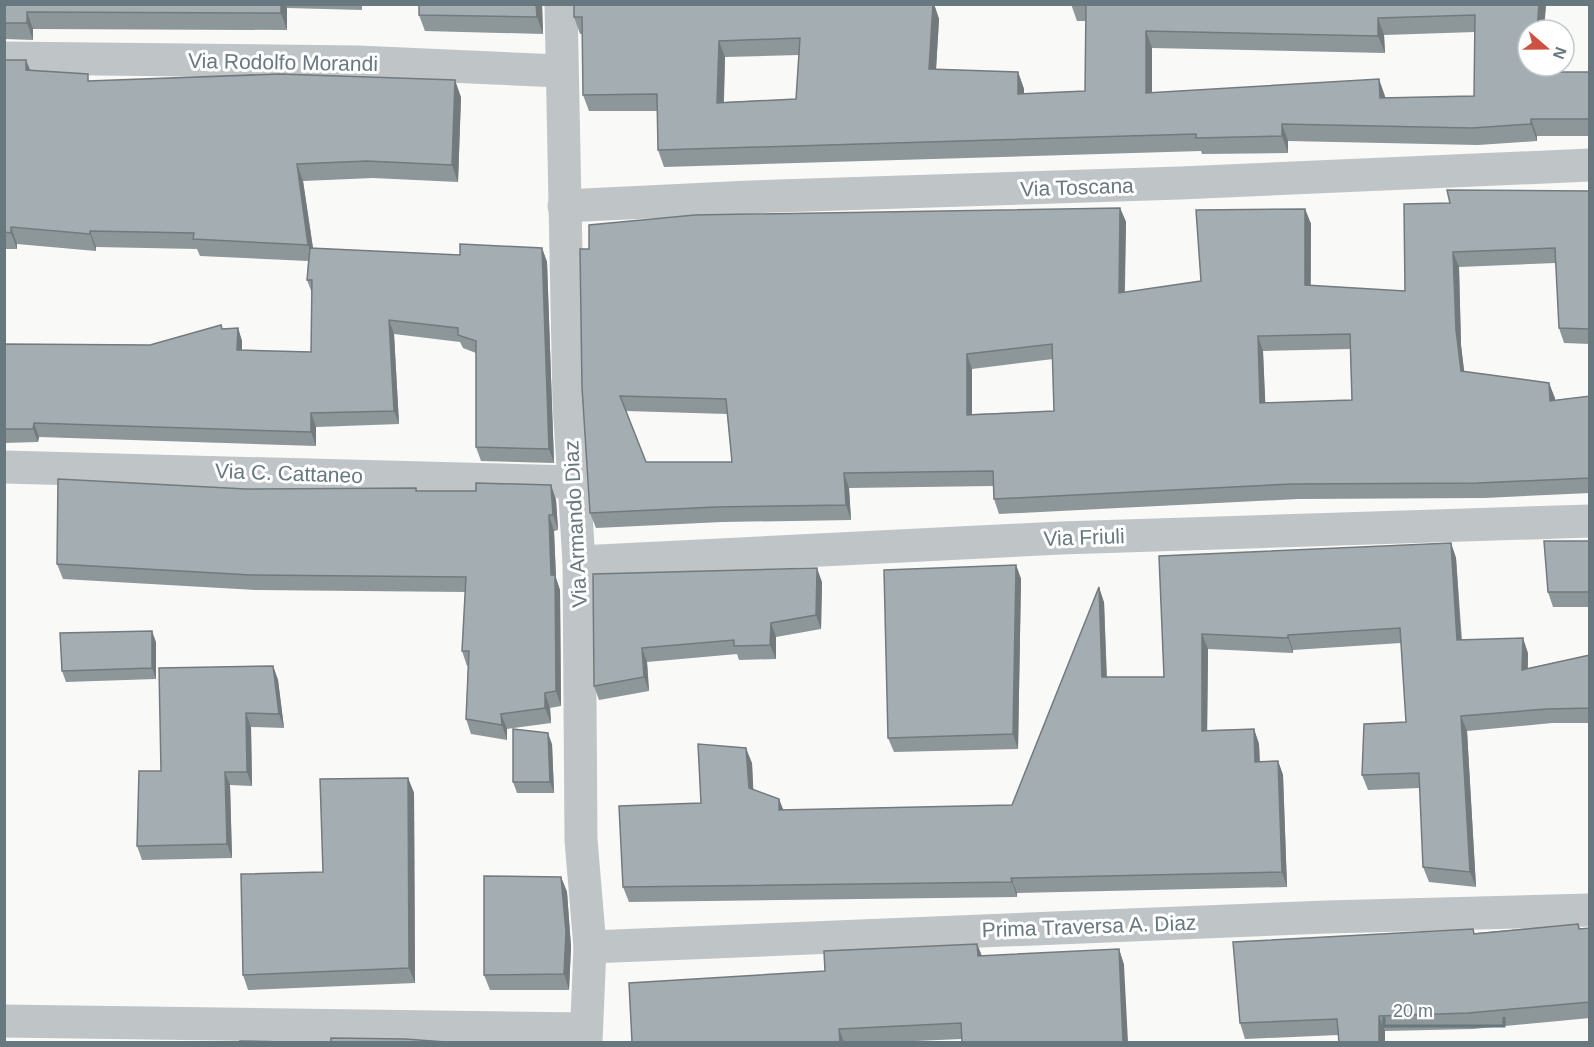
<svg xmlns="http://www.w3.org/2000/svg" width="1594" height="1047" font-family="Helvetica,sans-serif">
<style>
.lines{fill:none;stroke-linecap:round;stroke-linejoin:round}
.minor{stroke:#bfc4c7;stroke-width:33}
.wall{fill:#8d9699;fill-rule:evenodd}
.shaded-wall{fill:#737a7d}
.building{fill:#a4aeb2;stroke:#737a7d;stroke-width:1.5;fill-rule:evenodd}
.labels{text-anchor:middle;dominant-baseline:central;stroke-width:6;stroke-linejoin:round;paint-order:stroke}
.street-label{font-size:21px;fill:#67787f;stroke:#fff}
</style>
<rect width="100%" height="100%" fill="#f9f9f8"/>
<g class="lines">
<g class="minor">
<polyline points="561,4 569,403 579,562 581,840 590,947 586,1042"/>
<polyline points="4,58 358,62 560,71"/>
<polyline points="564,206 750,197 1180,183 1590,165"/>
<polyline points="4,467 573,482"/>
<polyline points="579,562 1061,538 1590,521"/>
<polyline points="590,947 1326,917 1590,910"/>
<polyline points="4,1021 586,1029"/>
</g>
</g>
<g class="wall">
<polygon points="4,4 362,4 362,10 287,8 287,30 33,29 33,40 4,39"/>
<polygon points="542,4 543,34 425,31 419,15"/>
<path d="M574,4H934L939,19L936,70L1018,72L1024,89V94L1085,91L1086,21H1077L1071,4H1546L1544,30H1528L1542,66V72H1590V136H1537V141L1478,145L1288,141V153L1202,154L1201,151L664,167L658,150L657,111H589L583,95V34H580L574,17ZM1475,32L1474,96L1385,98V96L1152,93V48L1385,53L1384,35ZM799,55L796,99L724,102L725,57Z"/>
<polygon points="4,60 30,70 90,81 461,97 458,182 373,178 303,181 313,248 460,255 542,248 547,262 554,463 481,461 476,447 476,353 463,348 460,342 394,334 399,424 316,427 316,446 39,437 38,442 4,443 4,344 150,345 223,329 238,328 242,341 242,350 311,352 312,293 307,280 308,261 200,256 197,249 96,247 96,251 17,244 17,249 4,249"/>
<path d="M1590,191V344L1564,343L1559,328L1556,263L1459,267L1461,345L1464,372L1549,383L1555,400L1590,396V493L1484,498L1298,499L999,514L994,499L993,486L849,488L851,520L722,522L596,528L590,513L589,249L1120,208L1126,222L1125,292L1201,281L1305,209L1311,224V286L1405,291L1450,203ZM1350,349L1352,400L1265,403L1263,351ZM1053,359L1054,411L972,414V369ZM626,411L727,414L732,462H646Z"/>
<polygon points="551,485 556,500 558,530 554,531 556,578 560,590 561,706 550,708 551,723 507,729 507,740 471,734 466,719 468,666 467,666 462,651 465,592 256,590 63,579 57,564 246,489 416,488 417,491 476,491"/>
<polygon points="1590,541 1590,607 1553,607 1548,592"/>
<polygon points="1451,543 1456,558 1462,640 1528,653 1528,668 1590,655 1590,723 1552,723 1467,731 1476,887 1429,882 1423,867 1420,788 1368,790 1362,775 1406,722 1401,643 1293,650 1293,653 1208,649 1207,730 1254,729 1259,744 1260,762 1278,761 1283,775 1287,887 1017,893 1017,897 629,902 623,887 701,803 752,763 753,790 779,799 783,810 1012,805 1104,602 1107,677 1164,677 1159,556"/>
<polygon points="1016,565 1021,579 1018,749 894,752 888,738"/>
<polygon points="593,574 822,582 821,629 776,637 776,659 739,660 737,654 647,662 649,691 599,700 594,686"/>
<polygon points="156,642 156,679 66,682 62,671"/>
<polygon points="273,666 278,680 284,728 251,727 252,786 230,785 232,858 142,860 137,846 161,771"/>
<polygon points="552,744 554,793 517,793 513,782"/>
<polygon points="408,778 414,793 415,983 248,990 243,975 323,872"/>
<polygon points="561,877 567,892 571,947 569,990 490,990 484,975"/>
<polygon points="1578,924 1580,929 1590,928 1590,1018 1473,1029 1385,1031 1338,1035 1245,1039 1240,1023 1475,933"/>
<polygon points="977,944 982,956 1119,949 1124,965 962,1039 893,1042 632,1042 825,971"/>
</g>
<g class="shaded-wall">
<polygon points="281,4 285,4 287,8 287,30 281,13"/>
<polygon points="536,4 542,4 543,34 537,17"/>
<polygon points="933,4 934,4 939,19 935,86 929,69"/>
<polygon points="1539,4 1546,4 1544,30 1537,30"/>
<polygon points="27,12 33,29 33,40 27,23"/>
<polygon points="1378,18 1384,35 1385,53 1378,36"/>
<polygon points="1146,31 1152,48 1152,110 1146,93"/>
<polygon points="719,41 725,57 723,119 717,103"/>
<polygon points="26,60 33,77 26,70"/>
<polygon points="1535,66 1542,66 1540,89 1534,72"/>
<polygon points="1018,72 1024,89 1024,111 1018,94"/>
<polygon points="1379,79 1385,96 1386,114 1380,98"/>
<polygon points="455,80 461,97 458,182 452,165"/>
<polygon points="1531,119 1537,136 1537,141 1531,124"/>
<polygon points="1282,124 1288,141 1288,153 1282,136"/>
<polygon points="297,164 303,181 315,262 308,245"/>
<polygon points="1120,208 1126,222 1124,308 1119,293"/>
<polygon points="1305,209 1311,224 1310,300 1305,285"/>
<polygon points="11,227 17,244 17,249 11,233"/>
<polygon points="90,231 96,247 96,251 90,234"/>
<polygon points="542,248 547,262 554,463 549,449"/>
<polygon points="1453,252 1459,267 1461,345 1466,386 1461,371 1456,330"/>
<polygon points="389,320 394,334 399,424 394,411"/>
<polygon points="238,328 242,341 242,363 237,350"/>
<polygon points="1258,336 1263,351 1266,418 1260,403"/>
<polygon points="967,354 972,369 972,430 967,415"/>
<polygon points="1549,383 1555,398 1556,415 1550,401"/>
<polygon points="311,413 316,427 316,446 311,432"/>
<polygon points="34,423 39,437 38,442 33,429"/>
<polygon points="844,473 849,488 851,520 846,505"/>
<polygon points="551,485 556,500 558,530 553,515"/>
<polygon points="549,515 554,531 556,578 560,590 561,706 556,691"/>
<polygon points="1451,543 1456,558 1462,655 1457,640"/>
<polygon points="1016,565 1021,579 1018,749 1013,734"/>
<polygon points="817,568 822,582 821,629 816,615"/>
<polygon points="1099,587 1104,602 1107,692 1102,677"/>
<polygon points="771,623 776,637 776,659 770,645"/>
<polygon points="152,631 156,642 156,679 152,668"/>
<polygon points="1202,634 1208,649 1207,745 1202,731"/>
<polygon points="1288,635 1293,650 1293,653 1288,638"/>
<polygon points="1523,638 1528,653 1527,684 1522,670"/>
<polygon points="642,648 647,662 649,691 644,677"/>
<polygon points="273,666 278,680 284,728 279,714"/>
<polygon points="545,693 550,708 551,723 545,708"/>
<polygon points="246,713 251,727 252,786 247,772"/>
<polygon points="501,714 507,729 507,740 502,725"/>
<polygon points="1461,716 1467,731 1476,887 1470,872"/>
<polygon points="1254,729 1259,744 1260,777 1255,762"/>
<polygon points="548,733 552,744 554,793 550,782"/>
<polygon points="746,748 752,763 754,803 749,788"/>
<polygon points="1278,761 1283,775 1287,887 1282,872"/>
<polygon points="225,772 230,785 232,858 227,844"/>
<polygon points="408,778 414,793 415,983 409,968"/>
<polygon points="779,799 785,814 779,810"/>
<polygon points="561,877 567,892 571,947 569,990 564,974"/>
<polygon points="1011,878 1017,893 1017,897 1012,882"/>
<polygon points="977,944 983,959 978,956"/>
<polygon points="1119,949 1124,965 1128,1042 1123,1042"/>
<polygon points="1379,1016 1385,1031 1385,1042 1379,1042"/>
<polygon points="839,1029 844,1042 840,1042"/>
</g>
<g class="building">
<polygon points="4,4 281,4 281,13 27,12 27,23 4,23"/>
<polygon points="419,4 536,4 537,17 419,15"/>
<path d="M574,4H933L929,69L1018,72V94L1085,91L1086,5L1084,4H1539L1537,30H1528V66H1535L1534,72H1590V119H1531V124L1472,128L1282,124V136L1196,138V134L658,150L657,94L583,95L582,17H574ZM1475,15L1474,96L1380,98L1379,79L1146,93V31L1378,36V18ZM800,38L796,99L717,103L719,41Z"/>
<polygon points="4,60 26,60 26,70 88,74 88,81 280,74 455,80 452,165 367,161 297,164 308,245 193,239 194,233 90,231 90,234 11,227 11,233 4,232"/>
<path d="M1447,190L1590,191V329L1559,328L1555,248L1453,252L1456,330L1461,371L1549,383L1550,401L1590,396V478L1478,483L1292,484L994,499L993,471L844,473L846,505L716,507L590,513L582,387L580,249H589V225L695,215L1120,208L1119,293L1201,281L1196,210L1305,209V285L1405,291L1404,204L1450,203ZM1350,334L1352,400L1260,403L1258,336ZM1052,344L1054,411L967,415V354ZM620,396L726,399L732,462H646Z"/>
<polygon points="460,244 542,248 549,449 476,447 476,341 458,335 458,328 389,320 394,411 311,413 311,432 34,423 33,429 4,429 4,344 150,345 221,325 222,329 238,328 237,350 311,352 312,280 307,280 310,248 460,255"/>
<polygon points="58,479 246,489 416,488 416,491 476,491 476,483 551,485 553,515 549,515 551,575 555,575 556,691 545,693 545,708 501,714 502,725 466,719 469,651 462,651 466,577 251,575 57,564"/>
<polygon points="1544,541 1590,541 1590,592 1548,592"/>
<polygon points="1451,543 1457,640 1523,638 1522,670 1590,655 1590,708 1547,709 1461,716 1470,872 1423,867 1419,773 1362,775 1364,724 1406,722 1400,628 1288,635 1288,638 1202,634 1202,731 1254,729 1255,762 1278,761 1282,872 1011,878 1012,882 623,887 619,806 701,803 698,744 746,748 749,788 779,799 779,810 1012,805 1099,587 1102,677 1164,677 1159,556"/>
<polygon points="1016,565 1013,734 888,738 884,570"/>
<polygon points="817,568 816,615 771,623 770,645 734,646 734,640 642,648 644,677 594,686 593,574"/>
<polygon points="152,631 152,668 62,671 60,633"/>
<polygon points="273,666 279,714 246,713 247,772 225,772 227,844 137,846 139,771 161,771 159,668"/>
<polygon points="513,729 548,733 550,782 513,782"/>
<polygon points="408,778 409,968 243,975 241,874 323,872 320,779"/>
<polygon points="484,876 561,877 566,932 564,974 484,975"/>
<polygon points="1578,924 1579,929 1590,928 1590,1002 1468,1013 1379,1016 1379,1042 1339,1042 1337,1019 1240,1023 1233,942 1473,929 1474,934"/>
<polygon points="977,944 978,956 1119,949 1123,1042 962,1042 961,1023 839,1029 840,1042 632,1042 629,983 825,971 824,951"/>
<polygon points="331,1038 405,1039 446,1042 331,1042"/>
<polygon points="240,1041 285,1042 240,1042"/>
</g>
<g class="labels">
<g class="street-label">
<text transform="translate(283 62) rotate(1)">Via Rodolfo Morandi</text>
<text transform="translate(1077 187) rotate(-2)">Via Toscana</text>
<text transform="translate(289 473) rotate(2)">Via C. Cattaneo</text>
<text transform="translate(575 524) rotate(-93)">Via Armando Diaz</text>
<text transform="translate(1084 537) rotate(-2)">Via Friuli</text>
<text transform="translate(1089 926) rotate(-2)">Prima Traversa A. Diaz</text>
</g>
</g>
<rect width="1594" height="1047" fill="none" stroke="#67787f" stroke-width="12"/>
<g transform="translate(1546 48) rotate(110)"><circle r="28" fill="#ffffff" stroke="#c2c9cc" stroke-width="1.5"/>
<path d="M0-4.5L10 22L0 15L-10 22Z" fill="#ce5243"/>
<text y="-9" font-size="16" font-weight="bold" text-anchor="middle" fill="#67787f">N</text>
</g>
<path d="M1384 1017v9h120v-9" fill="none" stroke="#67787f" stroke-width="3"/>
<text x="1393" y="1017" font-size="18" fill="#67787f" stroke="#ffffff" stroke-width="4.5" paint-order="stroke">20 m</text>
</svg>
